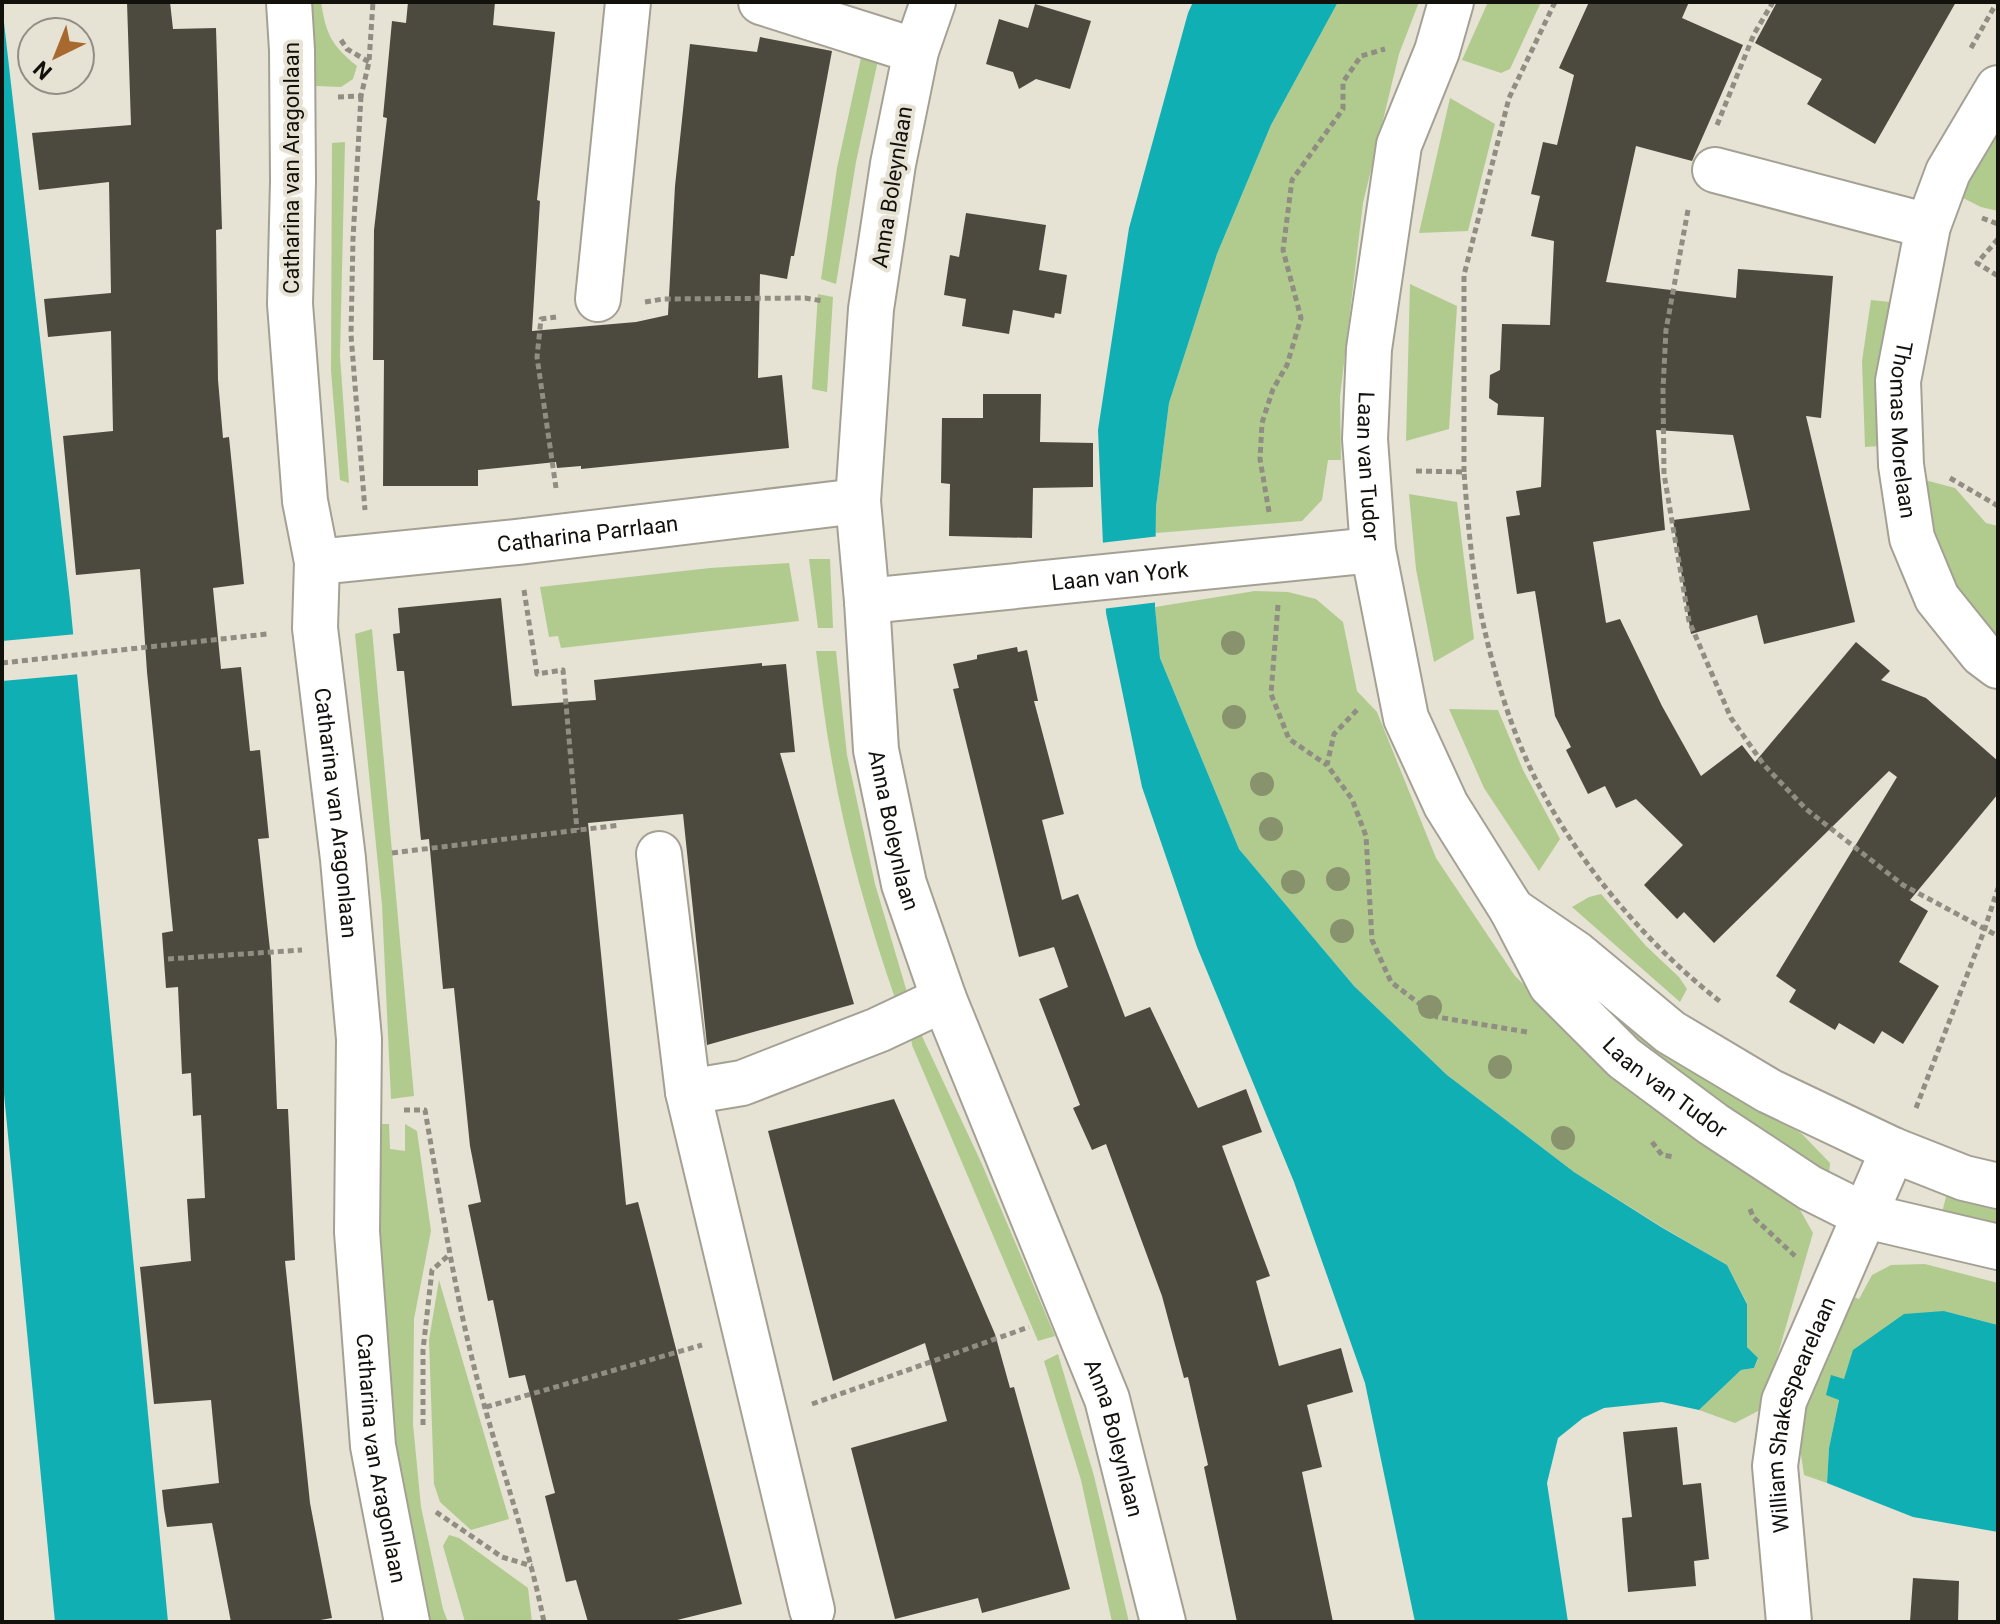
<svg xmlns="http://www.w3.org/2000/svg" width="2000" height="1624" font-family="Roboto,sans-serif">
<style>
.green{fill:#b1cb8f}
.water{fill:#10afb4}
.pier{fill:#e6e2d4}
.building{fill:#4c4a3e}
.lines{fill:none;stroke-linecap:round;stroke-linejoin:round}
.minor-casing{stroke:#a4a194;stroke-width:48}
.path{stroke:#908d83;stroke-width:5;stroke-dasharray:6 4;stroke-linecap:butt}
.minor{stroke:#fff;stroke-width:44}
.tree{fill:#88936d}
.labels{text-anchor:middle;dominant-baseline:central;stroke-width:8;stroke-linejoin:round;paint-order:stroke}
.street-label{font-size:22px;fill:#12110c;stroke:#e6e2d4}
</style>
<rect width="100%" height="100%" fill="#e6e2d4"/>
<g class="green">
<path d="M312,2H321C326,34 331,45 357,66L353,79L341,87L316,86Z"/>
<polygon points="1338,2 1419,2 1399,54 1363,203 1340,397 1341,460 1328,460 1322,500 1302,521 1156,533 1156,507 1169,403 1217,254 1271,125"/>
<polygon points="1488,2 1541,2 1510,69 1501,73 1462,60"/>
<polygon points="861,58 878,60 856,162 836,284 821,279 837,168"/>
<polygon points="1450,98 1495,124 1468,231 1419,233"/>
<polygon points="1998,120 1998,211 1981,207 1963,198 1984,145"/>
<polygon points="345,142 340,356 349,483 340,480 331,371 332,143"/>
<polygon points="1410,284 1457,306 1449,429 1406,441"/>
<polygon points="818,294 833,297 827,392 812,389"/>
<polygon points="1871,300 1890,302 1880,370 1880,446 1865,447 1862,361"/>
<polygon points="1921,479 1955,488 1986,523 1998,526 1998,638 1969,611 1934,548"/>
<polygon points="1409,494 1457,502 1474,639 1434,662 1416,569"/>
<polygon points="809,559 830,559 833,628 818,628"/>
<polygon points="789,563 799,621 561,648 558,636 549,637 540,587 710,568"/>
<polygon points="1255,591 1288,592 1316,599 1343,622 1357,691 1377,712 1436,858 1515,976 1632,1090 1794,1199 1813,1233 1762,1409 1735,1423 1699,1410 1741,1370 1754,1368 1758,1359 1747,1347 1747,1303 1727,1265 1662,1227 1574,1172 1447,1075 1354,986 1239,849 1160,658 1155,607"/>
<polygon points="372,629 414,1096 391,1099 382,905 355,634"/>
<path d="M816,651H836L847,755L875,884L909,999L896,1001C869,923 846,843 832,762C825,725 821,688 816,651Z"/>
<polygon points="1449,709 1498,710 1523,770 1560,839 1539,871 1484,788"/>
<polygon points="1601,894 1646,946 1679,977 1687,989 1680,1002 1572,907 1589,897"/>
<polygon points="1547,954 1640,1031 1802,1134 1830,1163 1829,1175 1624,1038"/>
<polygon points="920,1032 981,1162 1055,1336 1038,1341 912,1045 911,1035"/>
<polygon points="374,1124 389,1124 390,1149 405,1151 405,1124 417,1131 431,1231 414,1319 413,1424 421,1507 443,1609 448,1622 425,1622 394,1449 377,1279"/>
<polygon points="1948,1189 1998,1203 1998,1238 1939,1224"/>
<polygon points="1925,1264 1998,1283 1998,1325 1944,1311 1839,1400 1829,1448 1827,1483 1804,1475 1798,1434 1838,1311 1848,1295 1859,1299 1872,1275 1891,1265"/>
<polygon points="439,1280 509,1519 471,1530 440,1502 434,1484 429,1340"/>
<polygon points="1058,1354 1094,1476 1129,1622 1112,1622 1081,1480 1044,1361"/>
<polygon points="449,1535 459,1538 528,1588 532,1622 465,1622 443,1546"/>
</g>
<g class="water">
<polygon points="1193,2 1338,2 1271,125 1217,254 1169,403 1156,507 1155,607 1160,658 1239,849 1354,986 1447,1075 1574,1172 1661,1227 1727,1265 1747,1304 1747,1347 1758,1358 1754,1368 1741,1370 1699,1410 1662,1402 1604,1408 1583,1418 1558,1438 1547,1483 1568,1622 1415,1622 1365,1383 1294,1182 1197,947 1142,787 1106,613 1098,430 1129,228 1188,13"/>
<polygon points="2,5 70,601 168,1622 55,1622 2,1073"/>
<polygon points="1944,1311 1998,1325 1998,1532 1913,1517 1827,1483 1829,1448 1839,1400 1826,1395 1831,1375 1844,1379 1853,1350 1904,1314"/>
</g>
<g class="pier">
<polygon points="1160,536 1159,602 1102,609 1100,543"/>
<polygon points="77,634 81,674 2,681 2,641"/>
</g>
<g class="building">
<polygon points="127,2 170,2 173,29 216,28 222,229 216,230 218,380 223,438 229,437 244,584 213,588 221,669 241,667 250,751 260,750 269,838 258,839 271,959 277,1109 288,1109 295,1260 285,1261 310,1503 332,1618 309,1622 231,1622 212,1523 167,1527 164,1509 162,1490 219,1483 211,1400 154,1404 140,1267 191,1261 187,1199 205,1198 201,1115 193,1116 191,1073 182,1074 178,987 166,988 162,933 173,931 147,672 140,569 76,575 63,436 113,431 111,331 48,337 44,299 111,293 109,182 39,190 32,133 131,125"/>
<polygon points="408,2 495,2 493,25 555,32 537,200 540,201 532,331 636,322 668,315 675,186 690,44 757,52 760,37 832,51 794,256 791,256 787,279 760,274 758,378 782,375 789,448 581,469 581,466 557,468 556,462 478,470 478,486 383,486 384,360 373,360 374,230 387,118 383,117 392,21 406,23"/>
<polygon points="1589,2 1689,2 1682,18 1743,45 1692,161 1636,146 1606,282 1736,298 1738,269 1833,276 1821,418 1806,416 1855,622 1764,644 1757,615 1691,634 1673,520 1750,510 1733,435 1656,430 1665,530 1593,542 1606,623 1620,619 1662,706 1701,776 1742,745 1755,762 1856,642 1890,671 1881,680 1926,698 1998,761 1998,794 1910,900 1928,911 1899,962 1939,986 1903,1044 1882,1031 1874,1044 1839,1023 1835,1030 1789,1002 1796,990 1776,976 1897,777 1889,771 1714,943 1684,912 1677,919 1644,885 1683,845 1636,799 1616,808 1605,786 1588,794 1566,750 1571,747 1555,716 1535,591 1517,594 1506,517 1520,515 1516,491 1541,487 1544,417 1497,415 1498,404 1489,398 1490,375 1500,370 1502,324 1550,325 1554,241 1531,236 1540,196 1531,194 1543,142 1557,145 1574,75 1559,68"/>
<polygon points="1777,2 1956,2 1875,144 1807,104 1822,79 1755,43"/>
<polygon points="1035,4 1091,21 1070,89 1036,79 1019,89 1013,72 986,64 999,19 1028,28"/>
<polygon points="966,213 1046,225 1039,270 1067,275 1061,314 1055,313 1054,318 1013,310 1009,334 962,326 966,299 944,295 950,255 959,257"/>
<polygon points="983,394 1041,394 1040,442 1093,443 1093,487 1033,488 1032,538 949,536 950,484 941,483 942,418 983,418"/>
<polygon points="501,598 512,706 596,700 594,680 762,663 762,666 786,664 795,752 780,753 854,1004 707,1045 683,814 588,823 626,1205 638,1202 742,1604 669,1622 588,1622 576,1580 566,1582 545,1496 555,1493 525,1375 509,1378 493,1300 488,1301 468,1205 481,1202 470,1146 454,988 443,989 429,839 421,840 404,671 397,671 393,634 400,633 398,608"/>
<polygon points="1017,647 1018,652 1027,650 1038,701 1034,701 1064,814 1042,820 1062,900 1078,894 1125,1017 1150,1007 1198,1108 1246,1089 1262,1132 1222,1146 1270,1276 1256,1281 1279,1366 1341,1348 1353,1392 1307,1405 1322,1467 1302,1472 1333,1622 1237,1622 1204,1467 1208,1465 1188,1377 1184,1378 1162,1296 1106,1144 1092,1150 1073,1108 1080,1105 1039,999 1068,987 1054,947 1019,957 953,689 959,688 953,664 977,659 977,655"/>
<polygon points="894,1099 995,1334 1010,1388 1014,1387 1070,1589 982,1613 978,1598 895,1619 851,1448 947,1421 925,1343 833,1381 768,1131"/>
<polygon points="1677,1427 1683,1485 1701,1483 1709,1559 1694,1561 1696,1586 1628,1592 1622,1518 1632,1517 1623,1432"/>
<polygon points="1913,1578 1959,1581 1958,1622 1910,1622"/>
</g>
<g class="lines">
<defs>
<g id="minor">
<path id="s1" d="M289,2L292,50L293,181L290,304L305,501L317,562L315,628L343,859L359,1039L357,1232L373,1446L407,1622"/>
<polyline points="761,2 916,51"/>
<path id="s2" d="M933,2L916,51L893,164L871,309L858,501L867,601L876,750L904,884L944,999L1107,1399L1163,1622"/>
<path id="s3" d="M1451,2L1437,51L1399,145L1369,349L1365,439L1373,550L1406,718L1446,805L1512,910"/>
<path id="s4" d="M1998,88L1948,172L1928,226L1898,381L1901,465L1912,538L1937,598L1982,654L1998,666"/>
<polyline points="1715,170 1928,226"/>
<polyline points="598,299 628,2"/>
<path id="s5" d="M317,562L517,542L858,501"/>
<path id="s6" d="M867,601L1373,550"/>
<polyline points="659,854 688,1092 812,1610"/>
<polyline points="688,1092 742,1083 878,1030 944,999"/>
<path id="s7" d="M1998,1186L1964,1178L1893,1150L1769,1091L1670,1032L1575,953L1512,910L1551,985L1624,1058L1713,1124L1810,1188L1866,1216L1998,1247"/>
<path id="s8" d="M1789,1622L1775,1466L1784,1401L1893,1150"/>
</g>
</defs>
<use href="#minor" class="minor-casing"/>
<g class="path">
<polyline points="341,40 347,49 369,62"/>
<polyline points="1971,48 1997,2"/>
<polyline points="361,96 353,239 351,335 365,510"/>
<polyline points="338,97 361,96 369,62 373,2"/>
<polyline points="1717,125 1754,34 1773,2"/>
<polyline points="1688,210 1666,330 1663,389 1664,474 1689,621 1731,718 1764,765 1806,809 1903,885 1998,936"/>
<polyline points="1982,218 1998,224"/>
<polyline points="1998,239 1977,263 1998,276"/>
<polyline points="645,302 663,299 805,298 823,301"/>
<path d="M1416,471L1464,472C1468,522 1472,574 1483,623C1496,681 1515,743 1544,795C1587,874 1651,948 1722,1003"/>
<polyline points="1464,472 1464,275 1509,98 1555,2"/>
<polyline points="1950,478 1998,506"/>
<polyline points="556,488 537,357 541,319 556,317"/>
<polyline points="1269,512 1260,459 1262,423 1273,389 1287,365 1301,318 1283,250 1292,180 1343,109 1343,82 1361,56 1385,49"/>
<polyline points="524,590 537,674 563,670 577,830"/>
<polyline points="1278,605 1271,694 1289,739 1327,765"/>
<polyline points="2,663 267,634"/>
<polyline points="1357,710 1334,734 1327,765 1352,799 1366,836 1372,940 1391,982 1437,1017 1527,1032"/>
<polyline points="392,853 620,825"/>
<polyline points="168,959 302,950"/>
<polyline points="1916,1108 1984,931 1998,888"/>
<path d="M404,1110H425C441,1202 455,1296 479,1386C500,1465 528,1542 544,1622"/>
<polyline points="1652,1142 1662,1155 1675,1157"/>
<polyline points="1750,1209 1753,1217 1795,1256"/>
<polyline points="812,1404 1029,1327"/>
<polyline points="486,1407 702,1345"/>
<polyline points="423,1425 423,1350 432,1270 450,1254"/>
<polyline points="436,1512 502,1557 532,1566"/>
</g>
<use href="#minor" class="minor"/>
</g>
<g class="tree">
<circle cx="1233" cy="643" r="12"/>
<circle cx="1234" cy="717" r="12"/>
<circle cx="1262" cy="784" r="12"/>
<circle cx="1271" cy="829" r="12"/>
<circle cx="1338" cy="879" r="12"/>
<circle cx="1293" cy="882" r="12"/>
<circle cx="1342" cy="931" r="12"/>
<circle cx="1430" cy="1007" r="12"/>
<circle cx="1500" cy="1067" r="12"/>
<circle cx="1563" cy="1138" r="12"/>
</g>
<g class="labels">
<g class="street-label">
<text transform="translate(291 168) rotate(-90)">Catharina van Aragonlaan</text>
<text transform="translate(892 187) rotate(-81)">Anna Boleynlaan</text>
<text stroke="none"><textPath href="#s4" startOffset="362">Thomas Morelaan</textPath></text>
<text stroke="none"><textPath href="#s3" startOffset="476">Laan van Tudor</textPath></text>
<text stroke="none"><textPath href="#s5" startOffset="272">Catharina Parrlaan</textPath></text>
<text stroke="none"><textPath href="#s6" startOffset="254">Laan van York</textPath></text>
<text stroke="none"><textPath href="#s1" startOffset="814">Catharina van Aragonlaan</textPath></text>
<text stroke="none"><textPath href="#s2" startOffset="838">Anna Boleynlaan</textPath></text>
<text stroke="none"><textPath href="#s7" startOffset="802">Laan van Tudor</textPath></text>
<text stroke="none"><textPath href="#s8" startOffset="212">William Shakespearelaan</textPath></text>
<text stroke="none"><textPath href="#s2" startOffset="1486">Anna Boleynlaan</textPath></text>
<text stroke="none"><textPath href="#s1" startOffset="1462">Catharina van Aragonlaan</textPath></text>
</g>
</g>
<rect width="2000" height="1624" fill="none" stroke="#12110c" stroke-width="8"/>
<g transform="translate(56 56) rotate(223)"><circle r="38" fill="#e6e2d4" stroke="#918e84" stroke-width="2"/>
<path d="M0-6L14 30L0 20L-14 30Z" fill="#a7692e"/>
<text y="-12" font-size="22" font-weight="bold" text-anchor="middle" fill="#12110c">N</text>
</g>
</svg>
